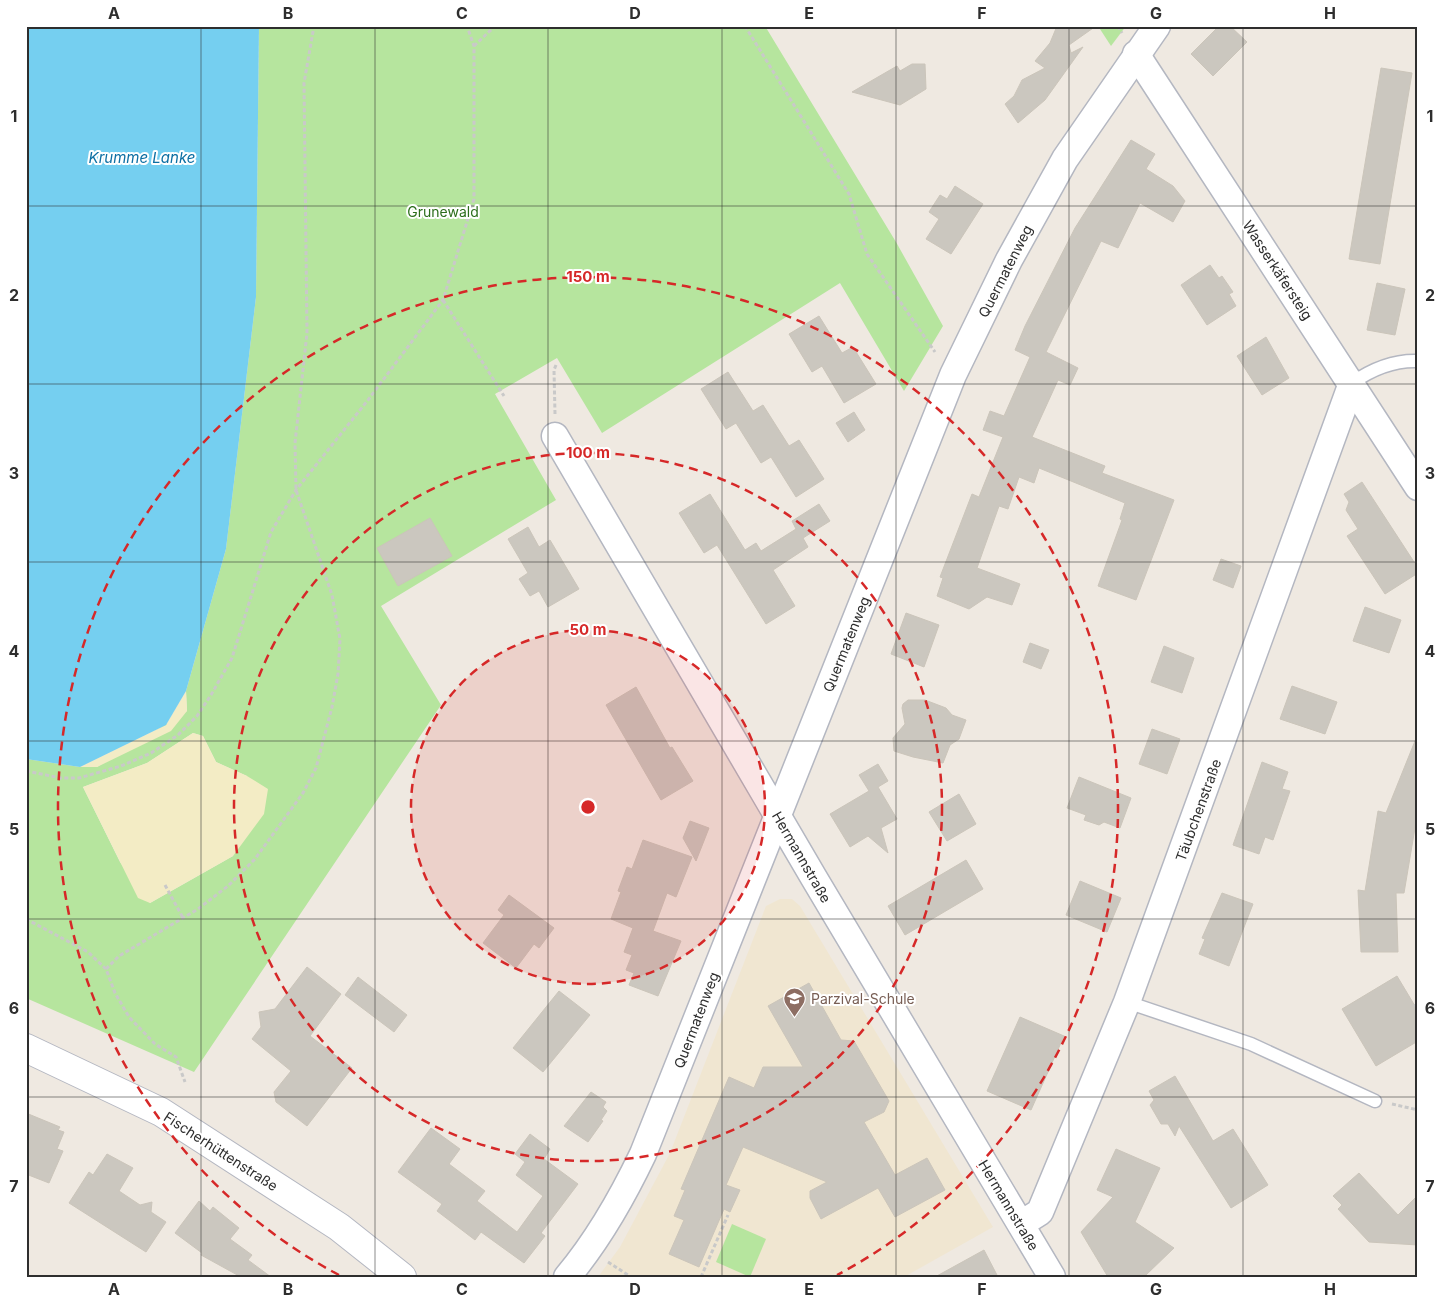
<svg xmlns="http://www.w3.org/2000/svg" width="1444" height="1303" font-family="Inter,sans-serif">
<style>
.education{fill:#f0e6d1}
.green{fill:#b6e59e;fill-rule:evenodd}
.sand{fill:#f3ecc5}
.water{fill:#75cff0}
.building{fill:#cbc7bf;stroke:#cbc5ba}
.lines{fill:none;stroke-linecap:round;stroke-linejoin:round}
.lane-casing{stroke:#b4b7c1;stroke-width:15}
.street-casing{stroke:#b4b7c1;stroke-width:29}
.secondary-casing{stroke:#b4b7c1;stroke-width:30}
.path{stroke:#c9c9c9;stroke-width:3;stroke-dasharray:4 2.5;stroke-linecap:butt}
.lane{stroke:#fff;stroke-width:12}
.street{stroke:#fff;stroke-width:26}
.secondary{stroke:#fff;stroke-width:28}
.grid{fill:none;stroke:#2e2e2e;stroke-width:1;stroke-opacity:0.55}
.ring{fill:none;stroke:#d62828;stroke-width:2.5;stroke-dasharray:9 6}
.labels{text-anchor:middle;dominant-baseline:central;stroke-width:4;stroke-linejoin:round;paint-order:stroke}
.park-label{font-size:14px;fill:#2c6e1b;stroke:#fff}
.street-label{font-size:14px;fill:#2e2e2e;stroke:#fff}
.education-label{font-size:14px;fill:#785e54;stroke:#fff;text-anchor:start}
.water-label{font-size:15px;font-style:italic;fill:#0d6fa3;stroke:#fff}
.centre{fill:#d62828;stroke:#fff;stroke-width:2.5}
.ring-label{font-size:15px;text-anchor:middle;font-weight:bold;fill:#d62828;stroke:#fff;stroke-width:4;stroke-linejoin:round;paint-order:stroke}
.neatline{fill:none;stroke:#2e2e2e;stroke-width:2}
.grid-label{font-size:16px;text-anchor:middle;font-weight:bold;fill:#2e2e2e}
</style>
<rect width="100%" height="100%" fill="#efe9e1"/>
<polygon class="education" points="780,899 792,899 800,906 993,1227 904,1277 598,1277 620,1247 670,1153 766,906"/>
<g class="green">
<path d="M259,26H765L896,242L943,326L904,391L840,283L602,433L557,358L495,394L556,500L381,606L441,705L194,1072L26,998V759L80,767H97L187,711L186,691L226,549L256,297ZM193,733L203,736L216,762L247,776L233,856L150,903L120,862L83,787L147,763Z"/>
<polygon points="1098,26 1126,26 1111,46"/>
<polygon points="732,1224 766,1239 750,1277 716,1262"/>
</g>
<g class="sand">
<polygon points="186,691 187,711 171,731 97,767 80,767 166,725"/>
<polygon points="193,733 203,736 216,762 247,776 268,789 264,814 233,856 150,903 138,898 83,787 147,763"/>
</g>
<polygon class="water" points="26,26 259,26 256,297 226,549 186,691 166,725 80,767 26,759"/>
<g class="building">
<polygon points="1057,26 1096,26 1069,45 1071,53 1083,47 1045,100 1018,123 1005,104 1014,96 1022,80 1045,68 1035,61 1050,43"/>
<polygon points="1219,26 1230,26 1247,42 1213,76 1191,54"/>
<polygon points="912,64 925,64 926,89 900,105 852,92 897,66 900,71"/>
<polygon points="1381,68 1412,73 1380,264 1349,259"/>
<polygon points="1131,140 1155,154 1146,169 1173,186 1185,201 1173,222 1140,203 1118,248 1101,241 1046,352 1078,368 1070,385 1058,380 1032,437 1105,466 1102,473 1174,500 1136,600 1098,586 1122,520 1120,519 1125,503 1039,468 1034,483 1019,477 1008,509 999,506 977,568 1020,584 1012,605 987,597 969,609 937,596 943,578 940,577 972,494 979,497 1003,437 983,430 990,411 1004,416 1030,357 1015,350 1025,326 1075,228"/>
<polygon points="955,186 983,204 951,254 926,239 939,219 929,212 940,195 947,199"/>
<polygon points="1210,265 1219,278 1222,276 1233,292 1229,294 1236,306 1207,325 1181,285"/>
<polygon points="1377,283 1405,289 1395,335 1367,330"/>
<polygon points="819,316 842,353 853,347 876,384 844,403 822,366 812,372 789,334"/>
<polygon points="1266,337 1289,378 1262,395 1237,356"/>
<polygon points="728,372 753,411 763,405 789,446 799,440 824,479 796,497 771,457 761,463 736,423 726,429 701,389"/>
<polygon points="854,412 865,430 848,442 836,423"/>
<polygon points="1362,482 1418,568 1418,573 1385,594 1347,536 1358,529 1346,510 1349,502 1344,494"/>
<polygon points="710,494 745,550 756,543 761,551 796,529 792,521 819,504 830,521 803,538 808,547 773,570 795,606 766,624 717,545 704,553 679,513"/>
<polygon points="430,518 452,556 398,586 377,548"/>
<polygon points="528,527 539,547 550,540 579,589 548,607 539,591 530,596 519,579 528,573 508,539"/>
<polygon points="1221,559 1241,566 1233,588 1213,580"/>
<polygon points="1365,607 1401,620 1389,653 1353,641"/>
<polygon points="906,613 939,625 924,667 891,654"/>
<polygon points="1030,643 1049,650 1041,669 1023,662"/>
<polygon points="1164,646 1194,658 1182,693 1151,682"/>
<polygon points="1292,686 1337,702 1325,734 1280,719"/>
<polygon points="636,687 670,748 672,747 693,781 661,800 606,705"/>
<polygon points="908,700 925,700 946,708 952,715 966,720 959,739 950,745 943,763 913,757 894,751 893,738 905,724 902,708 903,704"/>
<polygon points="1152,729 1180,739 1167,774 1139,764"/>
<polygon points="1417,736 1418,822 1416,822 1404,893 1396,893 1398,952 1361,952 1358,890 1365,891 1378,811 1386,813"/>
<polygon points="1262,762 1288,772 1282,789 1290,791 1273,840 1265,837 1259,854 1233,845"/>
<polygon points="878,764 888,781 878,787 897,819 881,828 888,853 868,836 850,847 830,814 869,791 859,775"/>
<polygon points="1079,777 1131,798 1120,828 1104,822 1099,825 1084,820 1086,815 1067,808"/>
<polygon points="959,794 976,824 947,841 929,812"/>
<polygon points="690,821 709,828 696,861 683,838"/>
<polygon points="643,840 692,857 676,897 667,893 653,931 681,941 658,996 629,985 634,973 626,970 632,955 624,952 633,928 611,919 621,892 618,891 627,867 632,869"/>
<polygon points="966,860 983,889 905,935 888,906"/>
<polygon points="1080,881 1121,898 1107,932 1066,915"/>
<polygon points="1222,893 1253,904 1229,966 1199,954 1205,939 1202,938"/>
<polygon points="509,895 554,928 539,948 534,944 516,968 483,943 504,915 498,910"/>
<polygon points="307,967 341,994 310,1036 352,1068 307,1126 276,1102 274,1092 291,1071 252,1039 261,1027 259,1012 275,1009"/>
<polygon points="1397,976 1418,1011 1418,1041 1376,1066 1342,1009"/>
<polygon points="358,977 407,1015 394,1032 345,995"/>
<polygon points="809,983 841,1040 854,1041 889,1101 884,1112 864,1122 895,1175 927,1158 945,1190 895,1217 878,1188 821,1219 810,1198 810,1191 827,1182 743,1147 726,1185 740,1190 730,1212 724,1209 699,1267 669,1254 684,1220 674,1216 685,1190 681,1189 729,1077 754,1088 763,1067 803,1067 768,1006"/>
<polygon points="559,991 590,1015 543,1072 513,1048"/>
<polygon points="1020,1017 1064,1036 1031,1110 987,1091"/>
<polygon points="1175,1076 1213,1141 1233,1129 1268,1185 1231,1208 1179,1126 1175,1136 1168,1124 1161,1124 1150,1105 1154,1100 1149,1091"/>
<polygon points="591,1092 606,1102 603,1107 607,1111 601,1120 603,1121 588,1142 564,1126"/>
<polygon points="26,1113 60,1127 58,1130 64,1132 57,1149 63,1151 49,1183 26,1174"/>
<polygon points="431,1128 460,1149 449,1164 485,1191 477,1201 517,1232 543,1196 516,1175 525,1162 515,1154 530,1134 550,1149 544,1159 578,1184 541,1233 545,1236 524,1263 481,1232 475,1240 437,1211 442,1204 398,1172"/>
<polygon points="1116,1149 1160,1168 1135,1222 1174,1248 1146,1275 1108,1277 1081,1232 1113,1197 1097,1190"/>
<polygon points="107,1154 133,1168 119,1191 140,1205 152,1202 151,1212 166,1222 146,1252 69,1203 89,1172 93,1175"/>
<polygon points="1359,1173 1398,1215 1418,1195 1418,1245 1369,1242 1338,1209 1342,1205 1333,1196"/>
<polygon points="199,1201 210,1211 213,1207 239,1228 230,1239 252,1255 248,1260 271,1277 241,1277 201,1255 202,1253 175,1233"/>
<polygon points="984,1250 998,1277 935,1277"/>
</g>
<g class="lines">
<defs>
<g id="lane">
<path d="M1352,383C1372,369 1393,360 1418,361"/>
<polyline points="1127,1002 1251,1044 1375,1101"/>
</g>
<g id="street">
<polyline points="1136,54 1418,487"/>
<polyline points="555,436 814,878 1052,1277"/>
<polyline points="1021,1224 1040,1212 1127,1002 1352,383"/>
<path d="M567,1277C599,1239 622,1198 643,1154L953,375L1009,260L1065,159L1157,26"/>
</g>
<polyline id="secondary" points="26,1048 161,1112 339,1227 402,1277"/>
</defs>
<use href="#lane" class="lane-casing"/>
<use href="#street" class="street-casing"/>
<use href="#secondary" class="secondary-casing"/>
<g class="path">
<polyline points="745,26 849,194 867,254 935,352"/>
<polyline points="1118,26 1122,33"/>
<polyline points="474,46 495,26"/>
<polyline points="443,300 504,396"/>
<polyline points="555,414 554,370 556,365"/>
<polyline points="26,771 61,778 79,778 121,766 151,753 178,735 197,716 211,695 232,658 271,532 296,490 368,400 443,300 474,199 474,46 467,26"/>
<polyline points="165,885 183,918"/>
<polyline points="26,919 88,952 106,969 115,993 129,1017 155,1044 176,1057 185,1082"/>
<polyline points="106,969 119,956 198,909 228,886 255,859 303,793 316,768 332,707 338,674 340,639 332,595 296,490 295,443 307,333 304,83 314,26"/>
<polyline points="1414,1006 1418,1004"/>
<polyline points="1392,1104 1418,1110"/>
<polyline points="608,1262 631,1277"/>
<polyline points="701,1277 728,1215"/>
</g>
<use href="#lane" class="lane"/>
<use href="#street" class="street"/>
<use href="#secondary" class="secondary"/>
</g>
<path class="grid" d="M201,26V1277M375,26V1277M548,26V1277M722,26V1277M896,26V1277M1069,26V1277M1243,26V1277M26,206H1418M26,384H1418M26,562H1418M26,741H1418M26,919H1418M26,1097H1418"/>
<circle cx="588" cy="807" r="177" fill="#d62828" fill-opacity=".12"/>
<g class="ring">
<circle cx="588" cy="807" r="177"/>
<circle cx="588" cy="807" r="354"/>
<path d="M339 1275A530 530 0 1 1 837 1275"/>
</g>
<defs>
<symbol id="school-pin" viewBox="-11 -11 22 30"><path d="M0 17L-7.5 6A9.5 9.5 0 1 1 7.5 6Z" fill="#8d6e63" stroke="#fff"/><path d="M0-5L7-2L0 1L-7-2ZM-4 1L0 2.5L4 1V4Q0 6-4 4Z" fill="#fff"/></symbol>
</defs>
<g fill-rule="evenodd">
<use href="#school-pin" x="782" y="986" width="25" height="34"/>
</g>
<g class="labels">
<g class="park-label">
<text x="443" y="211">Grunewald</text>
</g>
<g class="street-label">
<text transform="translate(1278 270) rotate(57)">Wasserkäfersteig</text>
<text transform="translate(1005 271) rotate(-63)">Quermatenweg</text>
<text transform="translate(846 644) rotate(-68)">Quermatenweg</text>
<text transform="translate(1198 810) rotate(-70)">Täubchenstraße</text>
<text transform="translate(802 857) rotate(60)">Hermannstraße</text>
<text transform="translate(696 1020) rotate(-69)">Quermatenweg</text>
<text transform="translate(221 1151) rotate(33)">Fischerhüttenstraße</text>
<text transform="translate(1009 1205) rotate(59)">Hermannstraße</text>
</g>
<g class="education-label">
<text x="811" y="998">Parzival-Schule</text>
</g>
<g class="water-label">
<text x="142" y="157">Krumme Lanke</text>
</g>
</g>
<circle cx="588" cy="807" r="8" class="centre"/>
<g class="ring-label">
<text x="588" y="282">150 m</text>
<text x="588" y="458">100 m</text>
<text x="588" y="635">50 m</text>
</g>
<rect width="1444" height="1303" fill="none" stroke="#ffffff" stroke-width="55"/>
<rect x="28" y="28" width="1388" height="1248" class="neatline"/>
<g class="grid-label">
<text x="114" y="19">A</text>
<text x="288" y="19">B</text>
<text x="462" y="19">C</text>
<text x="635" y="19">D</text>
<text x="809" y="19">E</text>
<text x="982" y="19">F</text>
<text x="1156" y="19">G</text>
<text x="1330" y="19">H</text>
<text x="14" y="122">1</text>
<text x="1430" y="122">1</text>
<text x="14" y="301">2</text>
<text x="1430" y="301">2</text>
<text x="14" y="479">3</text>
<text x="1430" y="479">3</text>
<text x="14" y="657">4</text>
<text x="1430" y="657">4</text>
<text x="14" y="835">5</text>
<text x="1430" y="835">5</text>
<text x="14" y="1014">6</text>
<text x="1430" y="1014">6</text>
<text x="14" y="1192">7</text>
<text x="1430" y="1192">7</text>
<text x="114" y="1295">A</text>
<text x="288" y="1295">B</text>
<text x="462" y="1295">C</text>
<text x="635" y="1295">D</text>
<text x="809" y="1295">E</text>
<text x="982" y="1295">F</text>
<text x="1156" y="1295">G</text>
<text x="1330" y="1295">H</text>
</g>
</svg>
